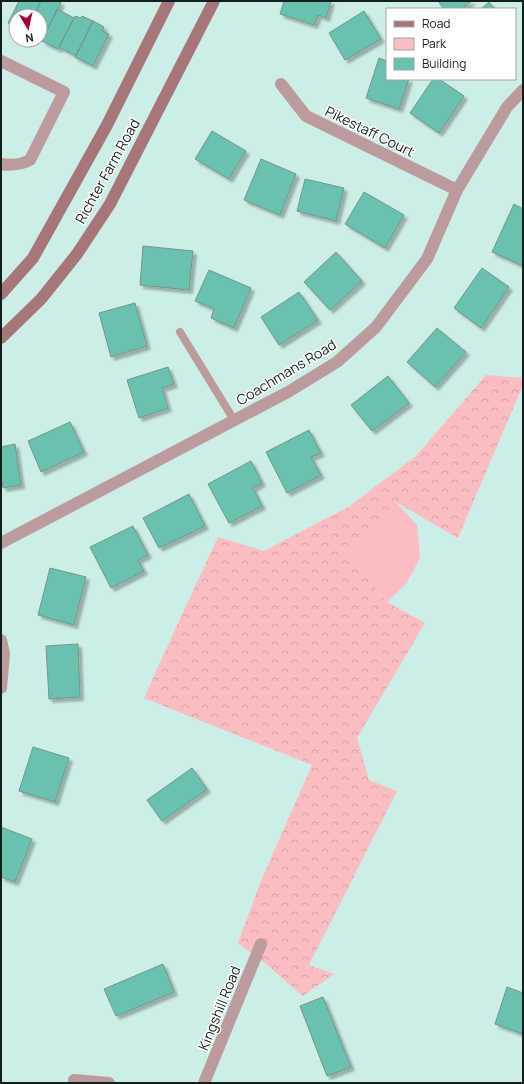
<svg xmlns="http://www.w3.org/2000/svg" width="524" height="1084" font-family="Manrope,sans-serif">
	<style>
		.green { fill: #fabdc1 }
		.forest { fill: url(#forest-crowns) }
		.building { fill: #69c1af; stroke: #76948d; filter: url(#shadow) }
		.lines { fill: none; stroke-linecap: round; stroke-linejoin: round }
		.service { stroke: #bc9b9c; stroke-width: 8 }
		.minor { stroke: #bc9b9c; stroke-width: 12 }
		.secondary { stroke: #a67679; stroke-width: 12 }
		.labels { text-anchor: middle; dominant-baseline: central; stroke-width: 3; stroke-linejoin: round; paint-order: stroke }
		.street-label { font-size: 14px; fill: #131f1c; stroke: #fff }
	</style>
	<defs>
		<pattern id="forest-crowns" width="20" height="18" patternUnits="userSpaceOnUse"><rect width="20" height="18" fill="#fabdc1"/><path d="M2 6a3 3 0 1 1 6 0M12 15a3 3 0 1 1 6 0" fill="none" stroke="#d5a2a5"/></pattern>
		<filter id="shadow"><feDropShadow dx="3.5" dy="3.5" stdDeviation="1" flood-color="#0004"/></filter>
	</defs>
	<rect width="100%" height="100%" fill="#cdeee6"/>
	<path class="green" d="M396,502l21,23 3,33 -14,26 -19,18 -40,-48z"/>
	<path class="forest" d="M486,375l37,3v7l-65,153 -62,-36 -49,52 40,48 38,21 -68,115 12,42 28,11 -88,174 25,9 -31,22 -37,-32 -28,-21 22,-60 52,-118 -168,-67 34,-75 40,-86 46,14 84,-44 68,-51z"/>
	<path class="building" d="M19,1h22l-7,15h-18v11l-8,-4z
		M41,1h17l3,2 -18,35 -3,-1v-21h-6z
		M284,1h47l-5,17 -8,-3 -4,10 -34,-11z
		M438,1h34l-11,8h-17z
		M489,2l6,7h-14z
		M57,9l17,9 -16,31 -16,-8z
		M364,11l17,28 -36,21 -16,-27z
		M75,16l6,2 1,-2 11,5 -17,35 -17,-9z
		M93,21l11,6 -2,4 7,3 -16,32 -18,-9z
		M379,58l8,3v18h22l-10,30 -33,-11z
		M433,79h6l25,17 -25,37 -29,-20z
		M212,131l34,20 -17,28 -34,-20z
		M261,159l35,15 -16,41 -36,-15z
		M305,179l39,9 -8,33 -39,-10z
		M364,192l40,23 -19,33 -40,-24z
		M514,204l9,5v52l-2,4 -29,-13z
		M143,246l50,5 -4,39 -49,-5z
		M336,252l26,29 -32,29 -26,-28z
		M482,268l27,19 -28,41 -27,-20z
		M209,270l42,18 -17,40 -23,-10 3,-9 -19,-8z
		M299,292l19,28 -39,25 -18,-28z
		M135,303l12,43 -36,11 -12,-44z
		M437,328l29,24 -31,35 -28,-25z
		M168,367l6,17 -12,4 6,20 -29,10 -12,-38z
		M388,376l21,27 -37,28 -21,-26z
		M70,422l14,30 -43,20 -13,-31z
		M309,430l12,23 -10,4 10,18 -34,18 -21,-41z
		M15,444l6,41 -18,3 -1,-7h-1v-34z
		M251,461l11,22 -9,5 9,18 -33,17 -21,-39z
		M189,494l16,32 -46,22 -16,-30z
		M133,526l15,29 -10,5 6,11 -33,17 -21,-41z
		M50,568l36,9 -12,48 -36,-10z
		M78,644l2,53 -31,2 -3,-53z
		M33,747l36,11 -14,44 -36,-11z
		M192,768l15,21 -45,32 -15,-21z
		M1,827l31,12 -17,43 -14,-5z
		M163,964l11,28 -58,24 -12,-27z
		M507,987l16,6v41l-28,-10z
		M323,997l28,70 -24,9 -27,-70z"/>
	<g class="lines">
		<path class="service" d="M180,332l54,88"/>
		<path class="minor" d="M1,61l63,31 -34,68c-10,5 -18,6 -29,4
			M281,84l25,32 151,74
			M1,543l287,-151 49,-30 39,-35 51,-68 30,-69 50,-83 16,-17
			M1,640l3,14 -3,34
			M74,1080l35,3
			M204,1083l57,-139"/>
		<path class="secondary" d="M1,294l32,-36 74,-133 62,-124
			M1,338l40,-39 36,-45 33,-50 104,-203"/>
	</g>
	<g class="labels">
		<g class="street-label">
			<text transform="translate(370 131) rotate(26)">Pikestaff Court</text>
			<text transform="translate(107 171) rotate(-61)">Richter Farm Road</text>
			<text transform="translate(286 372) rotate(-31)">Coachmans Road</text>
			<text transform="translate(219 1008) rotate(-68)">Kingshill Road</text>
		</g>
	</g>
	<rect width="524" height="1084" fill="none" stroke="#131f1c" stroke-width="4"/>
	<rect x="386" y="8" width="130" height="72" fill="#ffffff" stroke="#a1a5a4"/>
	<rect x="394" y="21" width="20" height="6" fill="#a67679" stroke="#a1a5a4"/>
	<text x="422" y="28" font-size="12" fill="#131f1c">Road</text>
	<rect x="394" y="38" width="20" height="12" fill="#fabdc1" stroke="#a1a5a4"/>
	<text x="422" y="48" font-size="12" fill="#131f1c">Park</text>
	<rect x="394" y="58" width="20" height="12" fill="#69c1af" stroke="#a1a5a4"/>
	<text x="422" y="68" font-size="12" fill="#131f1c">Building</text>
	<g transform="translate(28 28) rotate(171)"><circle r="19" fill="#ffffff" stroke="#a1a5a4"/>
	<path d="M0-3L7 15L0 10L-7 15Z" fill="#a10134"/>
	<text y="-6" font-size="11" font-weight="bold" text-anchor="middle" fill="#131f1c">N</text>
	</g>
</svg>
